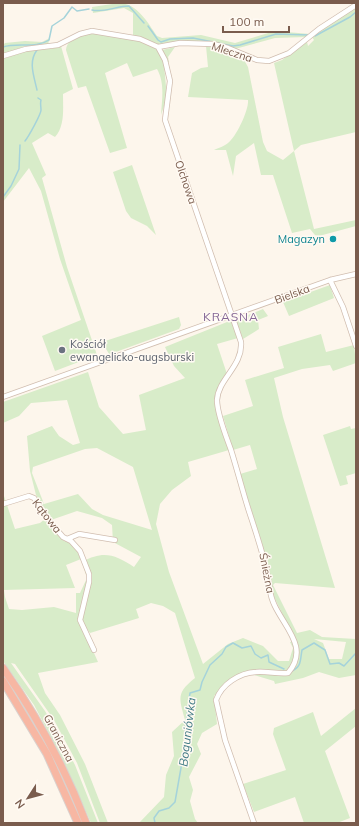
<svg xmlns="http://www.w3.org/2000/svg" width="359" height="826" font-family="Mulish,sans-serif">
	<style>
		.green { fill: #d8ecc9; fill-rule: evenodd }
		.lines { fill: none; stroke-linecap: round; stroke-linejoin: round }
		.stream { stroke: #a5d3da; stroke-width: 1.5 }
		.minor-casing { stroke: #d1beb0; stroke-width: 6 }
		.highway-casing { stroke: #dad1cd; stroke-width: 9 }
		.minor { stroke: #fff; stroke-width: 4.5 }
		.highway { stroke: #f7b7a3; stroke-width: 7 }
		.culture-dot { fill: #0f9aa8; stroke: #fffaf3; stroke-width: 1.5 }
		.worship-dot { fill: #6b7280; stroke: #fffaf3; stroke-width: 1.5 }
		.labels { text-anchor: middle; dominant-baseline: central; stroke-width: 3; stroke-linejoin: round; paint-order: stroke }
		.street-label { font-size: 11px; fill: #7a5c4d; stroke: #fffaf3 }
		.culture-label { font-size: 11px; fill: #0d838f; stroke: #fffaf3; text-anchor: end }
		.worship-label { font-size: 11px; fill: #5b616d; stroke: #fffaf3; text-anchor: start }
		.neighbourhood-label { font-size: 12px; letter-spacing: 1px; fill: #846695; stroke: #fffaf3 }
		.water-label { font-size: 12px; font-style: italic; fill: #437c86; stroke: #fffaf3 }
	</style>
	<rect width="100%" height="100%" fill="#fdf6ec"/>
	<path class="green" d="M119,3c18,0 29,20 38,33l5,2 39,-3 34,8 40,-12 35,3 -4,3 -31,1 -40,11 -34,-8 -42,4 3,5 13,-3 -7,10 1,5 -5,3 3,32 -6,18c1,-16 4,-32 -4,-46l-24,8 -6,-14 -22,10 22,75 -17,5 -24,-67 -8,2 -12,-38c3,-24 51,-15 67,-14v-23l-9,-5 -31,5 -1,-6z
		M356,6v126l-55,13 -7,6 20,78 42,-9v6l-37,10 -4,-1 -5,-6 -18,4 -19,-58h-12l-7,-32 -18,13 -3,20 -7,-26h-12c4,-2 11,-4 14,-7 8,-6 21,-33 20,-43l-60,-3 4,-24 9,-5 7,-1 -2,-21 21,5 16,7 5,9 15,75 4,9 16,9 11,-9 -20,-88 8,-3 25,-18 1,4 6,-6 -2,-3z
		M50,38l-2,6 -3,2h-19l-23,8v-9l2,-2 20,-2 17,1z
		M61,46l12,43 -10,5c0,15 2,32 -8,43l-7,-4 -16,10 14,32 -4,3 25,89 30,88 -42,16 -13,-35 39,-16 -21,-61 -19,-68 -12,-23 -26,34v-143l24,-9 23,-1z
		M132,165l24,70 -9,-9 -16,-8 -5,-7 -13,-39z
		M330,285l4,13 -45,18 -6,-14z
		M263,309l5,7 -10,4 1,9 -16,10 -7,-19z
		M179,317l2,8 -2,4 -66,24 -4,1 -7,-12z
		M232,320l6,18 -21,6 10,30 -7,12 -5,15 14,49 -41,12 3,14 -19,14 -12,14 -4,20 13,48 34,92 25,-20 15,-6 20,8 15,15h11l4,-13 -3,-6 6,-1 -24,-48 -4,-30 -28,-89 17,-5 -7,-24 -17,5 -10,-34 30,-10 -8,-26 39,-12 -6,-21 43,-13 5,18 28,-7 2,18 -23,8 -3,-6 -28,4 -28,9 9,39 52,171 -60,-5 -2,2 24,48 13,-3 12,7 34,2v36l-17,3 -20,-6 -16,6 -28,6 -1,-3 -30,-9 -12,6 -18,18 3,28 -15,9 -5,11 4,10 -12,23 4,13 -3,11 5,18 3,4h-59l25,-26 2,-22 8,-19 -2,-24 13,-12c-6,-22 -9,-27 10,-42l-20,-65 -12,-7 -12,-3 -15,6 3,9 -49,15 -12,-16 20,45 -60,11 7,20 15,22 25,49 23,59h-8l-23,-60 -23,-43 -39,-56 -4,-1 34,48 13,22 17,32 23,58h-7l-29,-65 -28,-53 -31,-44v-168l12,36 25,-6 5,-4 19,22 8,2 3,4 6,12 -15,6 9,23 -71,2 1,7 4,12 13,1 32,-3 22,6v-20h4l7,-15 -5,-16c22,-12 33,-7 52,5l7,-10 -28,-15 -1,-17 -10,-7 -25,-7 -26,9 -15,-25 -6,-24 -3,-35 25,-10 7,10 14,9 7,-2 -13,-43 -36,3 -12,13 -16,7v-21l85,-30 11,35 24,27 23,-4 -7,-35 46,-17 -11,-12 -9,-19zM97,448l36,19 19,63 -49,-15 -11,-6 -14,-15 -34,10 -12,-31 1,-6 52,-18zM314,639l32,3 -4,17h-13l-6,-16z
		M350,426l1,3 5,-1v45l-10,3 2,8 -8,2 -17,-51z
		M3,673l32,49 29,56 19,45h-2l-35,-76 -43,-71z
		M356,708v18l-31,25 25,67 -13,5h-33l-9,-26 -41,15 -11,-28 43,-14 -13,-36 1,-6 39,-16 8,24z"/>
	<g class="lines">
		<path class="stream" d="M92,10c11,3 25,-4 37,-4l15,17
			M148,26l10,14 3,2 9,-3 23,-1 40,8 7,-1 36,-11 33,1
			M315,36l35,-19 6,-5
			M3,47c14,-5 33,2 46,-7l3,-14 12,-8 8,-11 5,4 12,-2
			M37,90c-3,-14 -9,-28 0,-40
			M25,141c4,-5 16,-27 16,-31 0,-4 -1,-6 0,-10l-3,-2
			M3,197l8,-11 8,-17 1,-24
			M292,671c10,-5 8,-11 10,-21l12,-7 11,7 5,14 9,-1 5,3 12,-13
			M155,823l-1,-5 5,-7 10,-3 6,-6 7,-40 5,-14 -2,-18 5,-37 10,-3 2,-8 8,-17 12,-11 4,-7 7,-4 9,5 9,-2 4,8 6,4 7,-3 1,7 15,7"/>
		<defs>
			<path id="minor" d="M158,47l7,13 5,21 -5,39 76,222c2,24 -23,37 -24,58 0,14 9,36 14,50 6,19 11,39 17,58 9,28 18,53 22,82 3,30 44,53 18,83 -11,1 -22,-2 -32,-1 -17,1 -34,12 -40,28l9,40 29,83
				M3,56l23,-7 32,-4 22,-11 12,-3 48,8 18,8 22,-4 33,1 15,4 29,12 12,1 20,-8 30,-24 37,-24
				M330,280l13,27 13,39
				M3,397l327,-117 26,-6
				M3,504l26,-8 5,2 17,25 12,14 8,4 9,10 9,23v8l-9,38 14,30
				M67,539l12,-5 36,6"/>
			<path id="highway" d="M3,668c34,48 62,100 83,155
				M3,681l44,73 31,69"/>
		</defs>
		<use href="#minor" class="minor-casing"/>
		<use href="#highway" class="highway-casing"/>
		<use href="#minor" class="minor"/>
		<use href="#highway" class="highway"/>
	</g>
	<circle class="culture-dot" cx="333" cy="239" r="4"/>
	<circle class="worship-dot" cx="62" cy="350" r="4"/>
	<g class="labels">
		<g class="street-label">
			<text transform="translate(232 52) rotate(18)">Mleczna</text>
			<text transform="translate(186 182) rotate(71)">Olchowa</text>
			<text transform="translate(292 294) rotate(-20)">Bielska</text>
			<text transform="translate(47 516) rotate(52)">Kątowa</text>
			<text transform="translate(267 573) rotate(79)">Śnieżna</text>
			<text transform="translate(59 738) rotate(62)">Graniczna</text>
		</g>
		<g class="culture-label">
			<text x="325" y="239">Magazyn</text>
		</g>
		<g class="worship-label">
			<text x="70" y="344">Kościół<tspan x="70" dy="13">ewangelicko-augsburski</tspan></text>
		</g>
		<g class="neighbourhood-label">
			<text x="231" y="316">KRASNA</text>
		</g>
		<g class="water-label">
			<text transform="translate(187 732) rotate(-83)">Boguniówka</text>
		</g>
	</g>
	<rect width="359" height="826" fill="none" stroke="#7a5c4d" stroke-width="8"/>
	<g transform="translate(28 798) rotate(234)" stroke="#fffaf3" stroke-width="3" paint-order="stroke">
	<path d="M0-3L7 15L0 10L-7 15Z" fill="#7a5c4d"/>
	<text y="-6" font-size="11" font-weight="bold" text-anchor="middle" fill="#7a5c4d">N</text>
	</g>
	<path d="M223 26v6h66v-6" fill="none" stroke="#7a5c4d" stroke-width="2"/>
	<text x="229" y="26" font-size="12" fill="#7a5c4d" stroke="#fffaf3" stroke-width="3" paint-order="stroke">100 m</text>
</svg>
